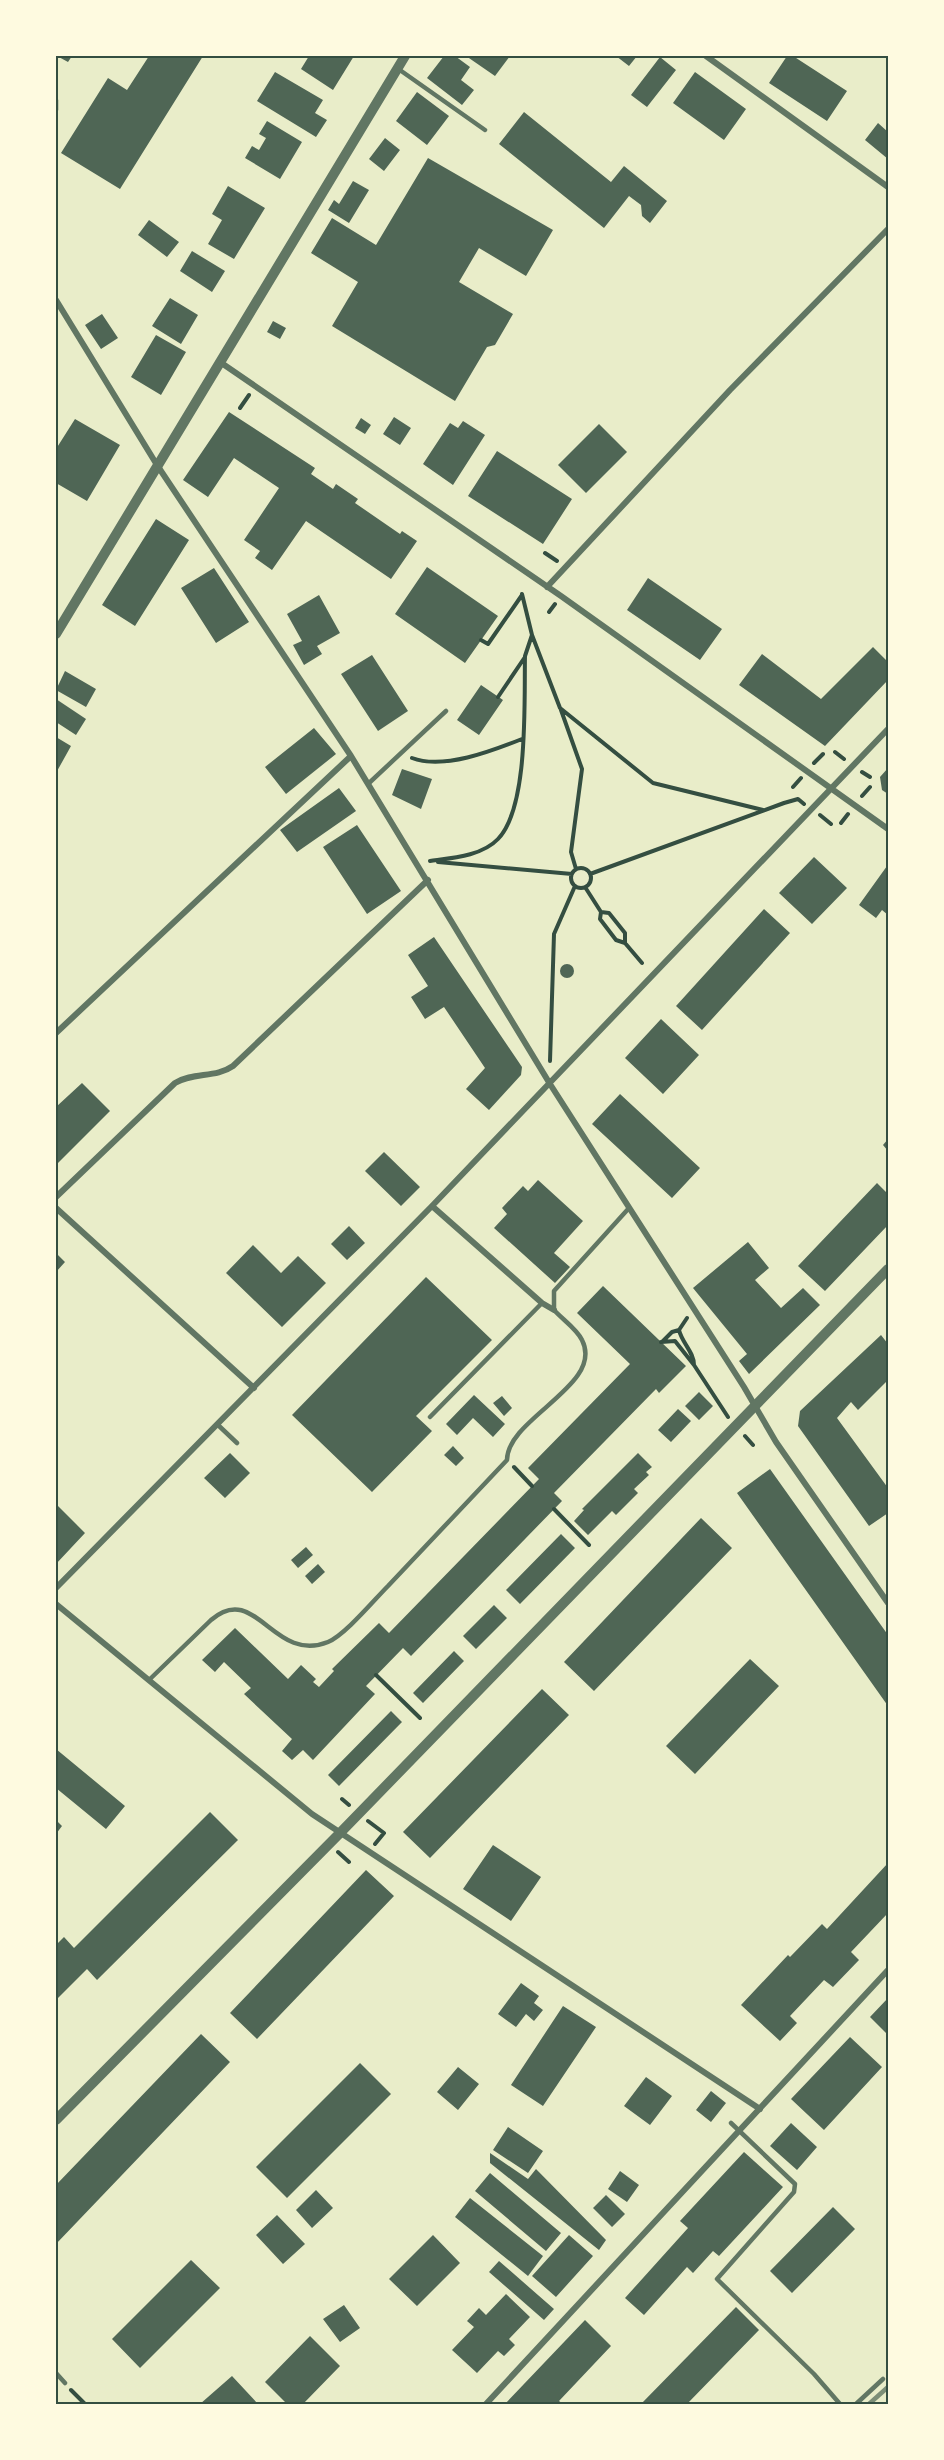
<svg xmlns="http://www.w3.org/2000/svg" width="944" height="2460" font-family="'Noto Serif',serif">
	<style>
		.building { fill: #4f6655 }
		.lines { fill: none; stroke-linecap: round; stroke-linejoin: round }
		.path { stroke: #344e41; stroke-width: 4 }
		.service { stroke: #617663; stroke-width: 4.5 }
		.minor { stroke: #617663; stroke-width: 6 }
		.tertiary { stroke: #617663; stroke-width: 10 }
		.rail { stroke: #7c8e77; stroke-width: 4.5 }
		.neatline { fill: none; stroke: #344e41; stroke-width: 2 }
	</style>
	<rect width="100%" height="100%" fill="#e9edc9"/>
	<path class="building" d="M57,56h15l-4,6z
		M149,56h54l-83,133 -59,-36 47,-75 19,12z
		M309,56h45l-21,34 -32,-21z
		M444,56h11l15,11 -9,13 13,10 -12,15 -35,-27z
		M466,56h44l-15,20z
		M616,56h21l-8,10z
		M787,56h6l54,35 -20,30 -58,-38z
		M660,57l16,13 -29,37 -16,-12z
		M275,72l48,28 -8,13 12,7 -11,17 -59,-36z
		M695,72l51,37 -22,31 -51,-37z
		M417,92l32,24 -22,29 -31,-24z
		M524,112l87,70 13,-16 43,35 -17,22 -8,-7 -1,-11 -12,-9 -25,32 -105,-84z
		M267,121l35,21 -22,37 -35,-21 7,-12 7,4 7,-12 -7,-4z
		M878,123l10,9v27l-23,-19z
		M385,138l15,12 -16,21 -15,-12z
		M428,158l125,72 -27,46 -47,-28 -20,34 54,32 -18,31 -8,2 -32,54 -123,-75 26,-44 -47,-29 21,-35 44,27z
		M353,181l16,9 -20,33 -21,-13 6,-10 5,4z
		M228,186l37,22 -31,51 -26,-15 14,-24 -10,-6z
		M149,220l30,22 -12,15 -29,-22z
		M192,251l33,20 -13,21 -32,-21z
		M170,298l28,17 -17,29 -29,-18z
		M102,314l16,24 -17,11 -16,-24z
		M273,321l13,7 -6,11 -13,-7z
		M156,335l30,17 -25,43 -30,-18z
		M229,412l86,56 -4,6 22,15 3,-5 22,15 -3,4 45,31 2,-3 15,10 -26,38 -85,-58 -34,49 -17,-12 5,-7 -16,-11 35,-52 -45,-30 -26,39 -25,-17z
		M394,417l17,11 -11,17 -17,-11z
		M361,418l10,7 -6,9 -10,-6z
		M75,419l45,26 -33,56 -31,-18v-34z
		M463,421l22,14 -32,50 -30,-21 27,-41 8,5z
		M599,424l28,28 -41,41 -28,-28z
		M497,451l75,48 -29,45 -75,-48z
		M156,519l33,21 -54,86 -33,-21z
		M427,567l71,49 -33,47 -70,-49z
		M214,568l35,54 -33,21 -35,-55z
		M648,578l74,51 -22,31 -73,-50z
		M319,595l21,38 -23,13 5,8 -18,11 -11,-20 9,-4 -15,-27z
		M873,647l15,15v18l-63,66 -86,-61 23,-31 59,45z
		M372,655l36,56 -30,20 -37,-57z
		M65,671l31,18 -10,18 -30,-17z
		M481,685l22,15 -24,35 -22,-15z
		M56,699l30,20 -10,16 -20,-13z
		M314,728l22,26 -50,40 -21,-27z
		M56,737l15,9 -15,27z
		M888,768v26l-6,-4 -2,-13z
		M402,769l30,10 -11,30 -29,-14z
		M339,788l17,23 -59,41 -17,-22z
		M357,825l44,66 -34,23 -44,-67z
		M814,857l33,31 -35,36 -33,-31z
		M887,866l1,49 -6,-5 -6,8 -17,-13z
		M764,909l26,24 -88,97 -26,-24z
		M434,937l88,130 -1,8 -32,35 -23,-21 19,-21 -41,-61 -19,12 -14,-22 17,-11 -20,-31z
		M560 971a7 7 0 1 1 14 0a7 7 0 1 1-14 0Z
		M661,1019l38,36 -36,39 -38,-36z
		M82,1083l28,28 -54,54v-58z
		M620,1094l80,74 -28,30 -80,-74z
		M888,1139v12l-5,-6z
		M384,1152l36,35 -19,19 -36,-35z
		M538,1180l45,41 -29,32 16,14 -15,16 -61,-55 13,-14 -5,-6 21,-22 5,5z
		M877,1183l11,11v31l-63,66 -27,-25z
		M349,1226l16,17 -18,17 -16,-16z
		M748,1242l21,26 -14,12 26,28 22,-20 17,17 -71,69 -10,-13 8,-7 -54,-66z
		M253,1245l28,28 17,-17 28,27 -44,44 -56,-54z
		M56,1253l9,9 -9,10z
		M426,1277l66,63 -76,76 16,15 -60,61 -80,-77z
		M603,1286l83,80 -27,27 -3,-4 -102,104 8,8 -151,155 -8,-8 -37,38 9,8 -62,66 -10,-10 -11,10 -10,-9 10,-12 -48,-45 7,-6 -27,-26 -9,10 -13,-12 33,-32 53,51 13,-14 15,14 -3,3 6,5 15,-16 -2,-2 47,-46 10,10 150,-154 -11,-11 102,-104 -53,-51z
		M881,1335l7,9v36l-30,30 -7,-8 -14,16 51,70v25l-19,13 -71,-100 2,-15z
		M699,1392l14,14 -14,14 -14,-14z
		M474,1395l31,29 -12,13 -20,-19 -16,17 -11,-11z
		M502,1396l10,12 -8,8 -11,-13z
		M678,1409l13,12 -20,21 -13,-12z
		M453,1446l11,12 -8,8 -12,-11z
		M230,1453l20,20 -25,25 -21,-20z
		M638,1453l14,14 -6,5 3,3 -15,14 4,4 -22,22 -4,-4 -24,24 -14,-14 10,-11 -2,-1z
		M770,1469l118,166v71l-151,-213z
		M56,1504l29,29 -29,31z
		M701,1518l31,30 -138,143 -30,-29z
		M561,1534l14,14 -55,56 -14,-14z
		M306,1547l7,8 -15,13 -7,-8z
		M318,1564l7,8 -13,12 -7,-8z
		M494,1605l13,13 -31,31 -13,-13z
		M454,1651l10,10 -41,42 -10,-10z
		M750,1659l29,27 -84,88 -29,-28z
		M542,1689l27,26 -139,143 -27,-26z
		M391,1711l11,11 -63,64 -11,-11z
		M56,1749l69,57 -19,23 -50,-41z
		M210,1812l28,28 -141,140 -10,-11 -31,31v-55l8,-8 10,11z
		M56,1820l6,6 -6,8z
		M493,1845l48,32 -30,44 -48,-32z
		M888,1863v50l-37,39 8,8 -26,27 -9,-7 -34,36 7,7 -17,18 -39,-36 47,-50 2,2 32,-33 5,5z
		M366,1870l28,26 -137,143 -27,-26z
		M521,1983l18,13 -5,7 9,7 -9,11 -8,-7 -10,13 -18,-13z
		M888,1998v37l-18,-18z
		M563,2006l33,21 -53,79 -32,-21z
		M201,2034l29,28 -174,182v-59z
		M850,2037l32,30 -58,63 -33,-31z
		M360,2063l31,31 -104,104 -31,-31z
		M458,2067l21,17 -21,26 -21,-18z
		M646,2077l26,19 -22,29 -26,-19z
		M711,2091l15,12 -15,19 -15,-12z
		M791,2123l26,24 -20,23 -27,-24z
		M508,2127l35,24 -15,22 -35,-23z
		M744,2152l39,35 -64,69 -6,-5 -20,22 -6,-6 -43,48 -19,-17 63,-70 -8,-7z
		M490,2153l38,26 8,-10 70,71 -7,10 -109,-87z
		M620,2171l19,14 -12,17 -19,-13z
		M490,2173l71,60 -15,18 -71,-60z
		M316,2190l17,18 -21,20 -16,-18z
		M606,2195l19,19 -13,13 -19,-19z
		M470,2198l73,58 -15,20 -73,-59z
		M833,2207l22,22 -63,64 -22,-22z
		M277,2215l28,29 -22,20 -27,-29z
		M433,2235l27,28 -43,43 -28,-27z
		M569,2235l24,21 -37,41 -24,-21z
		M191,2260l29,28 -80,80 -28,-29z
		M499,2261l55,48 -10,11 -55,-48z
		M506,2294l24,23 -21,22 6,6 -11,11 -6,-5 -21,22 -25,-23 22,-23 -7,-6 12,-13 7,7z
		M344,2305l16,23 -20,14 -17,-23z
		M736,2307l23,23 -72,74h-46z
		M585,2320l26,26 -52,55 4,3h-58z
		M310,2336l30,30 -37,38h-16l-22,-22z
		M232,2376l26,28h-58z"/>
	<g class="lines">
		<path class="path" d="M240,408l9,-13
			M545,553l12,8
			M522,594l10,41 28,73 93,75 110,27
			M549,612l6,-8
			M481,640l7,4 34,-49
			M498,697l27,-40
			M561,710l21,59 -11,83 5,17
			M835,752l9,7
			M412,758c31,12 80,-7 110,-19
			M814,763l9,-9
			M862,772l8,5
			M793,787l8,-9
			M862,796l8,-9
			M820,815l11,9
			M841,823l7,-9
			M430,861c22,-3 52,-5 68,-22 31,-32 26,-138 27,-183l7,-21
			M438,862l134,12
			M571 878a10 10 0 1 1 20 0a10 10 0 1 1-20 0Z
			M590,874l194,-71 14,-4 6,5
			M585,887l16,25 8,1 16,20v10l17,20
			M601,912l-1,7 16,21 9,3
			M550,1061l4,-127 21,-48
			M687,1318l-8,12c3,13 15,22 15,35l34,52
			M661,1342l14,-1 19,24
			M662,1342l10,-10 7,-2
			M745,1436l8,9
			M514,1467l18,19
			M554,1509l35,36
			M376,1675l44,43
			M342,1799l7,6
			M368,1821l16,12 -9,11
			M338,1852l11,10
			M71,2390l14,14"/>
		<path class="service" d="M397,68l88,62
			M56,100v10
			M368,784l78,-73
			M430,1417l112,-114
			M218,1425l19,18
			M149,1680l62,-60c45,-39 62,44 117,22 17,-7 46,-42 60,-56 40,-42 79,-84 119,-126 0,-42 98,-75 75,-120 -5,-11 -20,-21 -28,-30v-19l75,-83
			M731,2123l64,61 -1,8 -77,87 97,95 26,30
			M56,2373l9,10
			M856,2404l27,-25"/>
		<path class="minor" d="M706,56l182,131
			M56,300l101,165 194,291 199,328 194,303 32,55 112,161
			M220,362l341,234 327,233
			M547,587l183,-197 158,-161
			M56,1033l295,-277
			M56,1197l119,-114c18,-11 41,-5 58,-17l195,-186
			M432,1206l110,97 12,7
			M56,1208l198,180
			M56,1588l376,-382 456,-477
			M56,1604l256,210 448,295
			M486,2404l402,-434"/>
		<path class="tertiary" d="M56,634l349,-578
			M56,2120l284,-287 548,-564"/>
		<path class="rail" d="M869,2404l19,-17"/>
	</g>
	<rect width="944" height="2460" fill="none" stroke="#fefae0" stroke-width="114"/>
	<rect x="57" y="57" width="830" height="2346" class="neatline"/>
</svg>
